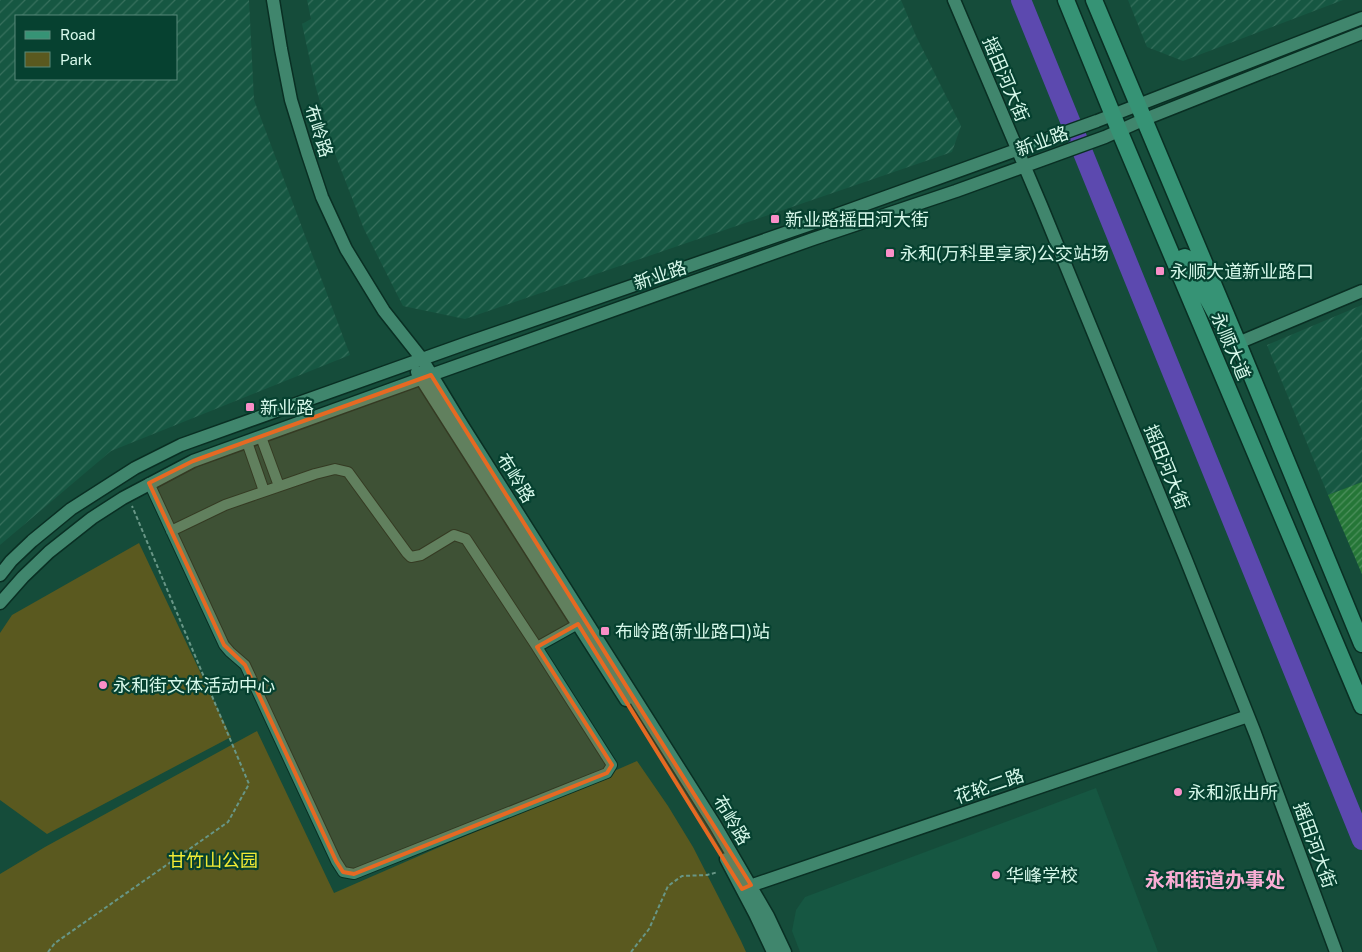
<svg xmlns="http://www.w3.org/2000/svg" width="1362" height="952" font-family="'Public Sans','Noto Sans SC',sans-serif">
	<style>
		.built { fill: #165742 }
		.industrial { fill: url(#industrial-furrows); fill-rule: evenodd }
		.park { fill: #5a591f }
		.lines { fill: none; stroke-linecap: round; stroke-linejoin: round }
		.river { stroke: #5c49af; stroke-width: 20 }
		.building { fill: url(#building-hatch) }
		.minor-casing { stroke: #092f23; stroke-width: 12 }
		.tertiary-casing { stroke: #092f23; stroke-width: 15 }
		.primary-casing { stroke: #092f23; stroke-width: 19 }
		.path { stroke: #689686; stroke-width: 2; stroke-dasharray: 4 2.5; stroke-linecap: butt }
		.minor { stroke: #40866d; stroke-width: 10 }
		.tertiary { stroke: #40866d; stroke-width: 12 }
		.primary { stroke: #369375; stroke-width: 16 }
		.marked { fill: #e66922; fill-opacity: 0.2; stroke: #e66922; stroke-width: 4; stroke-linejoin: round }
		.poi-dot { fill: #fa8fc8; stroke: #064130; stroke-width: 2 }
		.labels { text-anchor: middle; dominant-baseline: central; stroke-width: 4.5; stroke-linejoin: round; paint-order: stroke }
		.street-label { font-size: 18px; fill: #d6f8ea; stroke: #064130 }
		.poi-label { font-size: 18px; fill: #d6f8ea; stroke: #064130; text-anchor: start }
		.park-label { font-size: 18px; fill: #f1eb34; stroke: #064130 }
		.quarter-label { font-size: 20px; font-weight: bold; fill: #faaed5; stroke: #064130 }
	</style>
	<defs>
		<pattern id="industrial-furrows" width="10" height="10" patternUnits="userSpaceOnUse" patternTransform="scale(1.25)"><rect width="10" height="10" fill="#165742"/><path d="M-1 1l2-2M0 10L10 0M9 11l2-2" fill="none" stroke="#37705d"/></pattern>
		<pattern id="building-hatch" width="6" height="6" patternUnits="userSpaceOnUse" patternTransform="scale(1.25)"><rect width="6" height="6" fill="#257637"/><path d="M-1 1l2-2M0 6l6-6M5 7l2-2" fill="none" stroke="#4e915e"/></pattern>
	</defs>
	<rect width="100%" height="100%" fill="#154c3a"/>
	<path class="built" d="M1096,788l62,164h-358l-8,-21 4,-21 9,-13z"/>
	<path class="industrial" d="M0,0h249l5,100 96,255 -239,96 -111,94zM16,16h160v63h-160z
		M307,0h594l15,36 45,90 -9,26 -487,167 -62,-13 -39,-77 -29,-75 -19,-66 -14,-64 9,-5z
		M1128,0h215l-160,61 -36,-14z
		M1362,305v177l-34,13 -61,-150z"/>
	<path class="park" d="M139,543l92,194 -184,97 -47,-34v-167l12,-18z
		M257,731l77,162 303,-132 31,45 25,41 48,94 5,11h-746v-78l45,-27z"/>
	<g class="lines">
		<path class="river" d="M1021,0l341,840"/>
	</g>
	<path class="building" d="M1362,482v92l-34,-79z"/>
	<g class="lines">
		<defs>
			<path id="minor" d="M261,437l18,49
				M247,442l17,49
				M149,483l75,162 6,7 15,13 91,196 7,11 11,2 253,-101 5,-8 -75,-118 41,-23
				M171,531l54,-26 90,-31 20,-5 13,3 59,81 4,4 10,-2 33,-20 12,4 71,108"/>
			<path id="tertiary" d="M273,0l8,49 10,51 16,52 15,45 24,52 38,62 38,48 37,61 256,405 53,91 17,36
				M954,0l87,205 144,352 70,176 81,219
				M1238,343l124,-52
				M417,372l209,328
				M0,575l11,-14 21,-20 39,-32 64,-41 46,-23 286,-102 341,-118 289,-104 265,-103
				M0,603l23,-26 26,-25 43,-34 31,-20 70,-37 238,-86 382,-136 143,-48 149,-54 40,-18 217,-86
				M726,859l29,55 18,38
				M744,888l504,-172"/>
			<path id="primary" d="M1066,0l53,130 243,576
				M1094,0l144,343 124,301
				M1179,274c0,-7 -2,-15 6,-17l7,5 13,32 15,28"/>
		</defs>
		<use href="#minor" class="minor-casing"/>
		<use href="#tertiary" class="tertiary-casing"/>
		<use href="#primary" class="primary-casing"/>
		<path class="path" d="M48,952l7,-9 173,-121 21,-38 -117,-278
			M631,952l18,-23 19,-43 14,-10 25,-1 11,-3"/>
		<use href="#minor" class="minor"/>
		<use href="#tertiary" class="tertiary"/>
		<use href="#primary" class="primary"/>
	</g>
	<path class="marked" d="M431,375l320,510 -9,4 -164,-265 -41,23 75,118 -5,8 -253,101 -11,-2 -7,-11 -91,-196 -21,-20 -75,-162 44,-22z"/>
	<g class="poi-dot">
		<rect x="770" y="214" width="10" height="10" rx="2.5"/>
		<rect x="885" y="248" width="10" height="10" rx="2.5"/>
		<rect x="1155" y="266" width="10" height="10" rx="2.5"/>
		<rect x="245" y="402" width="10" height="10" rx="2.5"/>
		<rect x="600" y="626" width="10" height="10" rx="2.5"/>
		<circle cx="103" cy="685" r="5"/>
		<circle cx="1178" cy="792" r="5"/>
		<circle cx="996" cy="875" r="5"/>
	</g>
	<g class="labels">
		<g class="street-label">
			<text transform="translate(1006 79) rotate(67)">摇田河大街</text>
			<text transform="translate(319 131) rotate(72)">布岭路</text>
			<text transform="translate(1042 141) rotate(-20)">新业路</text>
			<text transform="translate(660 275) rotate(-19)">新业路</text>
			<text transform="translate(1231 346) rotate(67)">永顺大道</text>
			<text transform="translate(1167 467) rotate(68)">摇田河大街</text>
			<text transform="translate(516 478) rotate(58)">布岭路</text>
			<text transform="translate(989 786) rotate(-19)">花轮二路</text>
			<text transform="translate(732 820) rotate(59)">布岭路</text>
			<text transform="translate(1315 845) rotate(70)">摇田河大街</text>
		</g>
		<g class="poi-label">
			<text x="785" y="219">新业路摇田河大街</text>
			<text x="900" y="253">永和(万科里享家)公交站场</text>
			<text x="1170" y="271">永顺大道新业路口</text>
			<text x="260" y="407">新业路</text>
			<text x="615" y="631">布岭路(新业路口)站</text>
			<text x="113" y="685">永和街文体活动中心</text>
			<text x="1188" y="792">永和派出所</text>
			<text x="1006" y="875">华峰学校</text>
		</g>
		<g class="park-label">
			<text x="213" y="860">甘竹山公园</text>
		</g>
		<g class="quarter-label">
			<text x="1215" y="880">永和街道办事处</text>
		</g>
	</g>
	<rect x="15" y="15" width="162" height="65" fill="#064130" stroke="#598a7a"/>
	<rect x="25" y="31" width="25" height="8" fill="#369375" stroke="#598a7a"/>
	<text x="60" y="40" font-size="15" fill="#d6f8ea">Road</text>
	<rect x="25" y="52" width="25" height="15" fill="#5a591f" stroke="#598a7a"/>
	<text x="60" y="65" font-size="15" fill="#d6f8ea">Park</text>
</svg>
